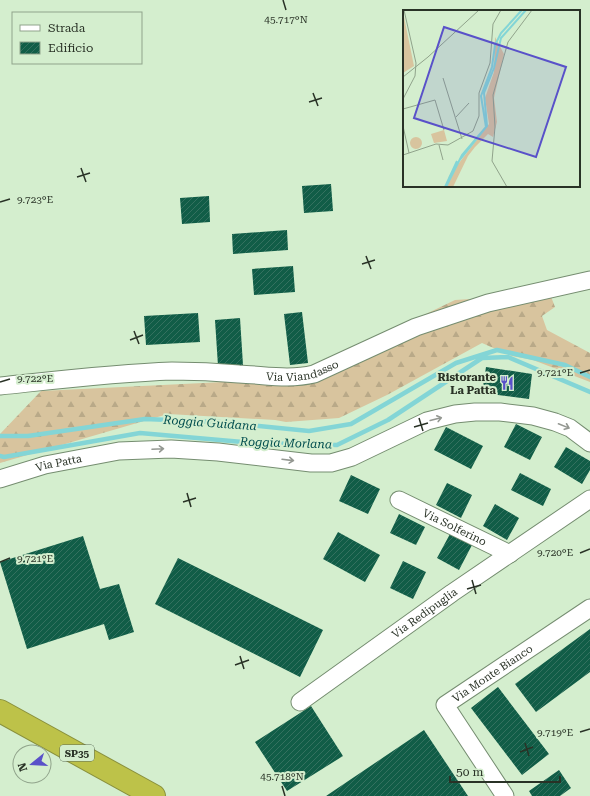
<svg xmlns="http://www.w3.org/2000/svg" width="590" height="796" font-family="'Roboto Serif',serif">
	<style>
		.forest { fill: url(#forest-firs) }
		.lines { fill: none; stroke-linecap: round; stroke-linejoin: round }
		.stream { stroke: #83d5d6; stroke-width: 4.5 }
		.building { fill: url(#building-hatch) }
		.minor-casing { stroke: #758d70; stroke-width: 19 }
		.highway-casing { stroke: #89903d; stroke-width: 24 }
		.minor { stroke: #fff; stroke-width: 17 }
		.highway { stroke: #bdc249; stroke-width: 22 }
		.oneway { stroke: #949892 }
		.ticks { fill: none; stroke: #293226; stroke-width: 1.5 }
		.labels { text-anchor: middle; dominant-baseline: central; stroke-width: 4; stroke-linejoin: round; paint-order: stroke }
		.shield { fill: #d4eece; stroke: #5c6a58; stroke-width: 1 }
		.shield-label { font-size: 10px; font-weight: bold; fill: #293226 }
		.street-label { font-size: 11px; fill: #293226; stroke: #d4eece }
		.poi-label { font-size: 11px; font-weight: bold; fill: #293226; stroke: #d4eece; text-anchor: end }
		.water-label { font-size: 12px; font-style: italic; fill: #004d4e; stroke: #d4eece }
		.inset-river { fill: none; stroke: #83d5d6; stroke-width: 2 }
		.inset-road { fill: none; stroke: #90a38b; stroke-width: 1 }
		.view { fill: #5951c9; fill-opacity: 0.15; stroke: #5951c9; stroke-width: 2 }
		.inset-edge { fill: none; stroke: #293226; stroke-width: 2 }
		.ticks-label { font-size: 10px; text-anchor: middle; fill: #293226; stroke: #d4eece; stroke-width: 4; stroke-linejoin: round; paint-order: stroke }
	</style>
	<defs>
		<pattern id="forest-firs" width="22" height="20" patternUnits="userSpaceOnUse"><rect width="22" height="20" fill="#d8c49e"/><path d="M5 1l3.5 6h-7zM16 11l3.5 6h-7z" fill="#b9a988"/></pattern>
		<pattern id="building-hatch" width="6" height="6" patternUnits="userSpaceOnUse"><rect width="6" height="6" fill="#115d47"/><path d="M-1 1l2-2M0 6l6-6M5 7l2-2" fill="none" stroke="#34715f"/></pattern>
	</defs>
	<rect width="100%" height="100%" fill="#d4eece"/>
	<path class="forest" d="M550,294l5,13 -13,9 5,14 43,23v29l-57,-22 -21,-4 -30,-13 -95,52 -48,23 -53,4 -11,-2 -107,-6 -168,49v-29l41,-43 182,-9 99,-18 133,-64z"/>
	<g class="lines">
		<path class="stream" d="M0,436h28l117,-17 74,3 90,9 42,-7 105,-61 41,-13 68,15 25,12
			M0,456l4,1 136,-24 114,10 83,2 51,-25 94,-62 26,-1 82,35"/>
	</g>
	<path class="building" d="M331,184l2,27 -29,2 -2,-27z
		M209,196l1,26 -28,2 -2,-26z
		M287,230l1,20 -55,4 -1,-20z
		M293,266l2,26 -41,3 -2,-26z
		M302,312l6,51 -18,2 -6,-51z
		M198,313l2,29 -54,3 -2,-29z
		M240,318l3,47 -25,1 -3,-46z
		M486,367l46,7 -3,25 -47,-6z
		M516,424l26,13 -12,23 -26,-13z
		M446,427l37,19 -12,23 -37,-19z
		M566,447l24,14v9l-8,14 -28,-17z
		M520,473l31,16 -8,17 -32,-16z
		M351,475l29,14 -12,25 -29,-13z
		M447,483l25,12 -11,23 -25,-13z
		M495,504l24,14 -12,22 -24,-14z
		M399,514l26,13 -9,18 -26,-12z
		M338,532l42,23 -15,27 -42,-23z
		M450,534l22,11 -13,25 -22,-12z
		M83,536l17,53 19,-5 15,48 -25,8 -5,-16 -77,25 -27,-87z
		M178,558l145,72 -23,47 -145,-73z
		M403,561l23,11 -13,27 -23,-11z
		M590,629v43l-54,40 -21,-28z
		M498,687l51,67 -27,21 -51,-67z
		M311,706l32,50 -56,35 -32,-49z
		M424,730l44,66h-142z
		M559,770l12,18 -11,8h-28l-3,-5z"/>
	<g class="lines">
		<defs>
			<g id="minor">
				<path id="s1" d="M0,386c57,-6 115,-13 172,-15 22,0 45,1 67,3 26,1 50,6 75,0l102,-47 72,-24 102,-23"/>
				<path id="s2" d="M0,479l45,-14 74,-14 52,-2 47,3 93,11h20l21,-6 75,-36 28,-7 20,-2h25l33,4 22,6 15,6 20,15"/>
				<path id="s3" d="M399,500l111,54"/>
				<path id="s4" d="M300,702l152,-109 138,-94"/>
				<path id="s5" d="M505,796l-60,-91 145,-97"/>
			</g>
			<path id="highway" d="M0,711l154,85"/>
		</defs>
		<use href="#minor" class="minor-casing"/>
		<use href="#highway" class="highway-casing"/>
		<use href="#minor" class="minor"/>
		<use href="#highway" class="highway"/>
	</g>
	<defs><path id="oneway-shaft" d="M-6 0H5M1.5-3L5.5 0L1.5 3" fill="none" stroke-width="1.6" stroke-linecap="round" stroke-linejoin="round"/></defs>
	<g class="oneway">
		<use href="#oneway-shaft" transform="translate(436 419) rotate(-14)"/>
		<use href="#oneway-shaft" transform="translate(564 426) rotate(22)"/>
		<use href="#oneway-shaft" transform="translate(158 449) rotate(-3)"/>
		<use href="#oneway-shaft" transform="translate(288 460) rotate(7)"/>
	</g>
	<path class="ticks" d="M283,0l3,10M313,93l5,13M309,102l13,-4M81,168l5,14M77,177l13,-4M0,202l10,-3M366,256l5,13M362,264l13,-4M134,331l5,13M130,340l13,-5M580,373l10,-3M0,382l10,-3M419,418l4,13M414,427l14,-4M187,493l4,14M183,502l13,-4M580,553l10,-4M0,562l10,-4M472,580l4,14M467,589l14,-4M240,656l4,13M235,665l14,-5M580,732l10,-3M525,743l4,13M520,752l13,-5M282,786l3,10"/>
	<defs>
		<symbol id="restaurant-bare" viewBox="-9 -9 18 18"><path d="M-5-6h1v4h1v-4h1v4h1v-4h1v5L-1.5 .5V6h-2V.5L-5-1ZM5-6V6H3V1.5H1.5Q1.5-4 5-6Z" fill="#5951c9" stroke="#d4eece" stroke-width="2.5" paint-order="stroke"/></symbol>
	</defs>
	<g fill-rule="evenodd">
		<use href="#restaurant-bare" x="497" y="373" width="20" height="20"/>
	</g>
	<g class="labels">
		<rect class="shield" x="60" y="745" width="34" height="16" rx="3"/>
		<g class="shield-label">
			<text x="77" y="753">SP35</text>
		</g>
		<g class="street-label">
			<text stroke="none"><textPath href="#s1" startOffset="304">Via Viandasso</textPath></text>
			<text stroke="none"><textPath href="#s2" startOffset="61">Via Patta</textPath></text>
			<text stroke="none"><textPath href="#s3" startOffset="62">Via Solferino</textPath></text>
			<text stroke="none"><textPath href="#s4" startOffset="153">Via Redipuglia</textPath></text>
			<text stroke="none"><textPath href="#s5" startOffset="166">Via Monte Bianco</textPath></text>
		</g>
		<g class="poi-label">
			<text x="496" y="377">Ristorante<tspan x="496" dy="13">La Patta</tspan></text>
		</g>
		<g class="water-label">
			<text transform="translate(210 423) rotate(4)">Roggia Guidana</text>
			<text transform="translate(286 443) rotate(2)">Roggia Morlana</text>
		</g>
	</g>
	<g transform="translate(403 10)">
		<rect width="177" height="177" fill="#d4eece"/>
		<path d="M0,2l11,54 -11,7z" fill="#d8c49e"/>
		<path d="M92,27l9,17 -10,44 3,24 -4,15 -5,-3 -13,13 -7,9 -15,31h-7l3,-11 40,-52 -4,-26 9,-26z" fill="#d8c49e"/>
		<path d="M41,120l3,11 -13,2 -3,-9zM7 133a6 6 0 1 1 12 0a6 6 0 1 1-12 0Z" fill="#d8c49e"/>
		<path class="inset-river" d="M56,151l28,-35 -3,-33 10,-25 7,-30 25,-28M42,177l12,-26M43,177l16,-32 24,-28 -5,-31 11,-29 3,-22 6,-12 21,-23"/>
		<path class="inset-road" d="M0,67l25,-20 51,-47M40,68l19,61M0,89l12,-23 1,-13 -12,-53M0,99l32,-9 9,30M53,107l13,-14M0,116l6,27M36,135l4,15M0,145l33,-11 12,1 25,-14 6,-15v-23l11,-30 3,-39 8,-14M104,177l-15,-26 3,-34 -2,-32 15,-53 24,-32"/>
		<path class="view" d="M41,17l122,40 -30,90 -122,-39z"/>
		<rect width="177" height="177" class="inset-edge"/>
	</g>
	<g class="ticks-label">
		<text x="286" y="23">45.717°N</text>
		<text x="35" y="203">9.723°E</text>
		<text x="555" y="376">9.721°E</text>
		<text x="35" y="382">9.722°E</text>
		<text x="555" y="556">9.720°E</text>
		<text x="35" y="562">9.721°E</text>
		<text x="555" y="736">9.719°E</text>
		<text x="282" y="780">45.718°N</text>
	</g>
	<rect x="12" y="12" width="130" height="52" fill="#d4eece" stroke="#90a38b"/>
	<rect x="20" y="25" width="20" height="6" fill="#ffffff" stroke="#90a38b"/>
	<text x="48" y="32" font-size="12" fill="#293226">Strada</text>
	<rect x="20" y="42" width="20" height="12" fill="url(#building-hatch)" stroke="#90a38b"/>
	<text x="48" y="52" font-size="12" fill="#293226">Edificio</text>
	<g transform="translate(32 764) rotate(252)"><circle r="19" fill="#d4eece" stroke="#90a38b"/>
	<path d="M0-3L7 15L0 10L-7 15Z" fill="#5951c9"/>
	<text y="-6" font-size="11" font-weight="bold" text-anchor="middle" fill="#293226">N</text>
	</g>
	<path d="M450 776v6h110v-6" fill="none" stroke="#293226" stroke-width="2"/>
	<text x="456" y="776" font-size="12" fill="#293226" stroke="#d4eece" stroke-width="3" paint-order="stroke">50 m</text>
</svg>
